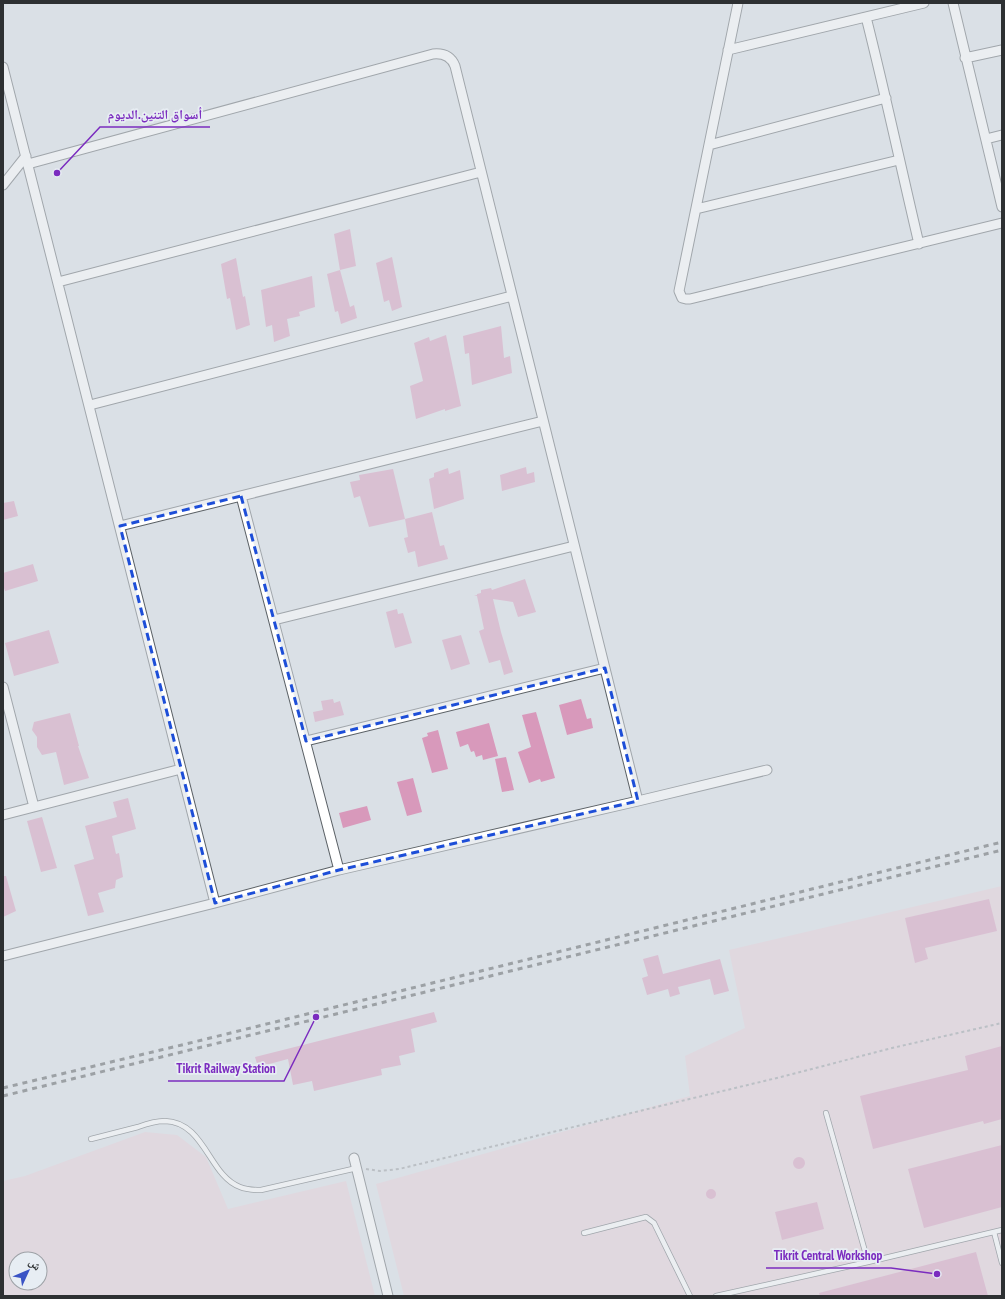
<svg xmlns="http://www.w3.org/2000/svg" width="1005" height="1299" font-family="'PT Sans Narrow','Noto Naskh Arabic',sans-serif">
	<style>
		.industrial { fill: #e6ced8; fill-rule: evenodd }
		.building { fill: #d899bb }
		.lines { fill: none; stroke-linecap: round; stroke-linejoin: round }
		.service-casing { stroke: #5b6166; stroke-width: 6 }
		.minor-casing { stroke: #5b6166; stroke-width: 11 }
		.path { stroke: #95999e; stroke-width: 2; stroke-dasharray: 3 3; stroke-linecap: butt }
		.service { stroke: #fff; stroke-width: 4.5 }
		.minor { stroke: #fff; stroke-width: 9 }
		.rail { stroke: #515457; stroke-width: 3; stroke-dasharray: 5 5; stroke-linecap: butt }
		.marked { fill: none; stroke: #1d4ed8; stroke-width: 3; stroke-dasharray: 8 5; stroke-linejoin: round }
		.leader { fill: none; stroke: #7b2cbf; stroke-width: 1.5 }
		.callout-dot { fill: #7b2cbf; stroke: #e7edf3; stroke-width: 1.5 }
		.callout-label { font-size: 13px; text-anchor: middle; font-weight: bold; fill: #7b2cbf; stroke: #e7edf3; stroke-width: 3.5; stroke-linejoin: round; paint-order: stroke }
	</style>
	<rect width="100%" height="100%" fill="#dae0e6"/>
	<path class="industrial" d="M1002,886v410h-598l-28,-112 314,-88 -5,-40 60,-28 -16,-78z
		M145,1132l32,3 29,22 22,52 118,-28 29,115h-372v-115l22,-5zM16,1259h24v24h-24z"/>
	<path class="building" d="M350,229l6,37 -16,4 -6,-36z
		M392,257l10,50 -10,4 -3,-11 -5,2 -8,-39z
		M236,258l7,39 2,-1 5,29 -14,5 -6,-32 -3,1 -6,-35z
		M340,270l10,37 4,-2 3,13 -16,6 -3,-13 -3,1 -8,-38z
		M312,276l3,31 -16,5 1,4 -13,3 3,17 -16,6 -2,-17 -6,2 -5,-37z
		M501,326l3,32 6,-2 2,17 -40,12 -3,-32 -4,1 -2,-18z
		M446,335l15,71 -16,5v-2l-29,10 -6,-33 13,-5 -9,-38 15,-6 1,4z
		M526,467l1,7 7,-2 1,10 -33,9 -2,-16z
		M448,468l1,6 11,-4 4,29 -30,10 -5,-30 5,-2v-4z
		M393,469l12,50 -36,8 -9,-31 -6,2 -4,-16 10,-2 -1,-5z
		M14,501l4,15 -15,4v-17z
		M432,512l8,34 4,-1 4,14 -30,8 -3,-16 -7,2 -4,-15 4,-1 -3,-18z
		M33,564l5,17 -33,10 -2,-6v-12z
		M525,579l11,33 -18,5 -5,-15 -20,-3 8,33 12,40 -9,3 -4,-15 -11,3 -10,-32 5,-2 -7,-33h-3l3,-1v-1l4,-1v-3l10,-2 1,2z
		M397,609l1,5 5,-1 9,30 -17,5 -9,-36z
		M49,630l10,33 -45,13 -9,-33z
		M461,635l9,29 -19,6 -9,-30z
		M333,699l1,4 6,-2 4,14 -29,7 -2,-10 10,-2 -2,-9z
		M581,699l6,20 4,-1 2,10 -26,7 -8,-30z
		M536,712l19,66 -14,4 -1,-3 -11,4 -11,-31 13,-5 -9,-32z
		M70,713l9,33h-1l11,32 -25,7 -8,-33 -14,3 -5,-8v-10l-5,-7 2,-8z
		M489,723l9,33 -15,4 -1,-5 -6,2 -2,-6 -3,1 -3,-8 -8,3 -4,-15z
		M438,730l10,39 -16,4 -10,-35 6,-2 -1,-3z
		M506,757l8,33 -12,2 -7,-33z
		M413,778l9,34 -15,4 -10,-34z
		M128,798l8,31 -24,7 4,18 3,-1 4,24 -7,3 -1,8 -17,5 6,19 -16,4 -14,-51 20,-6 -9,-33 32,-9 -4,-15z
		M367,806l4,14 -28,8 -4,-15z
		M42,817l15,51 -16,4 -14,-51z
		M3,876h3l10,35 -13,6z
		M989,899l8,32 -72,17 3,11 -13,4 -10,-45z
		M658,955l5,19 57,-15 9,32 -15,4 -4,-16 -32,8 2,7 -10,3 -2,-8 -21,6 -5,-17 6,-2 -5,-17z
		M434,1012l3,10 -26,7 4,23 -16,4 2,9 -20,4 1,6 -68,16 -2,-10 -19,4 -5,-26 -30,8 -3,-10z
		M1002,1046v73l-18,5 -1,-3 -110,28 -13,-53 108,-26 -3,-14z
		M1002,1145v62l-78,21 -16,-59z
		M793 1163a6 6 0 1 1 12 0a6 6 0 1 1-12 0Z
		M706 1194a5 5 0 1 1 10 0a5 5 0 1 1-10 0Z
		M817,1202l7,27 -42,11 -7,-28z
		M976,1252l12,44h-168l-1,-3z"/>
	<g class="lines">
		<defs>
			<path id="service" d="M826,1113l42,149
				M91,1139c16,-4 31,-8 47,-12 8,-3 19,-6 27,-6 40,1 44,55 75,66 7,3 14,3 21,3l96,-22
				M994,1232l8,31
				M584,1233l62,-16 8,6 36,73
				M716,1296l152,-34 134,-32"/>
			<path id="minor" d="M738,3l-59,288 3,7 4,1h4l312,-76
				M953,3l49,204
				M866,17c19,75 35,151 53,227
				M728,50l196,-47
				M965,58l37,-8
				M3,67l212,836
				M986,139l16,-4
				M709,145l177,-47
				M28,164l405,-110c10,-1 18,2 22,12l183,735
				M3,185l23,-29
				M696,209l203,-49
				M58,282l423,-110
				M90,405l422,-109
				M241,496l98,374
				M120,526l423,-105
				M274,620l300,-74
				M3,687l31,120
				M306,741l299,-73
				M3,815l178,-46
				M3,956l212,-53 124,-33 299,-69 129,-31
				M354,1158l34,138"/>
		</defs>
		<use href="#service" class="service-casing"/>
		<use href="#minor" class="minor-casing"/>
		<path class="path" d="M366,1169l14,2 19,-2 386,-93 107,-28 110,-25"/>
		<use href="#service" class="service"/>
		<use href="#minor" class="minor"/>
		<path class="rail" d="M3,1088l191,-46 808,-200
			M3,1096l999,-246"/>
	</g>
	<path d="M0 0H1005V1299H0ZM241,496l65,245 299,-73 33,133 -299,69 -124,33 -95,-377z" fill="#dae0e6" fill-opacity=".55" fill-rule="evenodd"/>
	<path class="marked" d="M241,496l65,245 299,-73 33,133 -299,69 -124,33 -95,-377z"/>
	<path class="leader" d="M57 173L100 127H210M316 1017L284 1081H168M937 1274L891 1268H766"/>
	<g class="callout-dot">
		<circle cx="57" cy="173" r="4"/>
		<circle cx="316" cy="1017" r="4"/>
		<circle cx="937" cy="1274" r="4"/>
	</g>
	<g class="callout-label">
		<text x="155" y="119">أسواق التنين.الديوم</text>
		<text x="226" y="1073">Tikrit Railway Station</text>
		<text x="828" y="1260">Tikrit Central Workshop</text>
	</g>
	<rect width="1005" height="1299" fill="none" stroke="#2d3032" stroke-width="8"/>
	<g transform="translate(28 1271) rotate(46)"><circle r="19" fill="#e7edf3" stroke="#9da1a6"/>
	<path d="M0-3L7 15L0 10L-7 15Z" fill="#3953c5"/>
	<text y="-6" font-size="11" font-weight="bold" text-anchor="middle" fill="#2d3032">ش</text>
	</g>
</svg>
